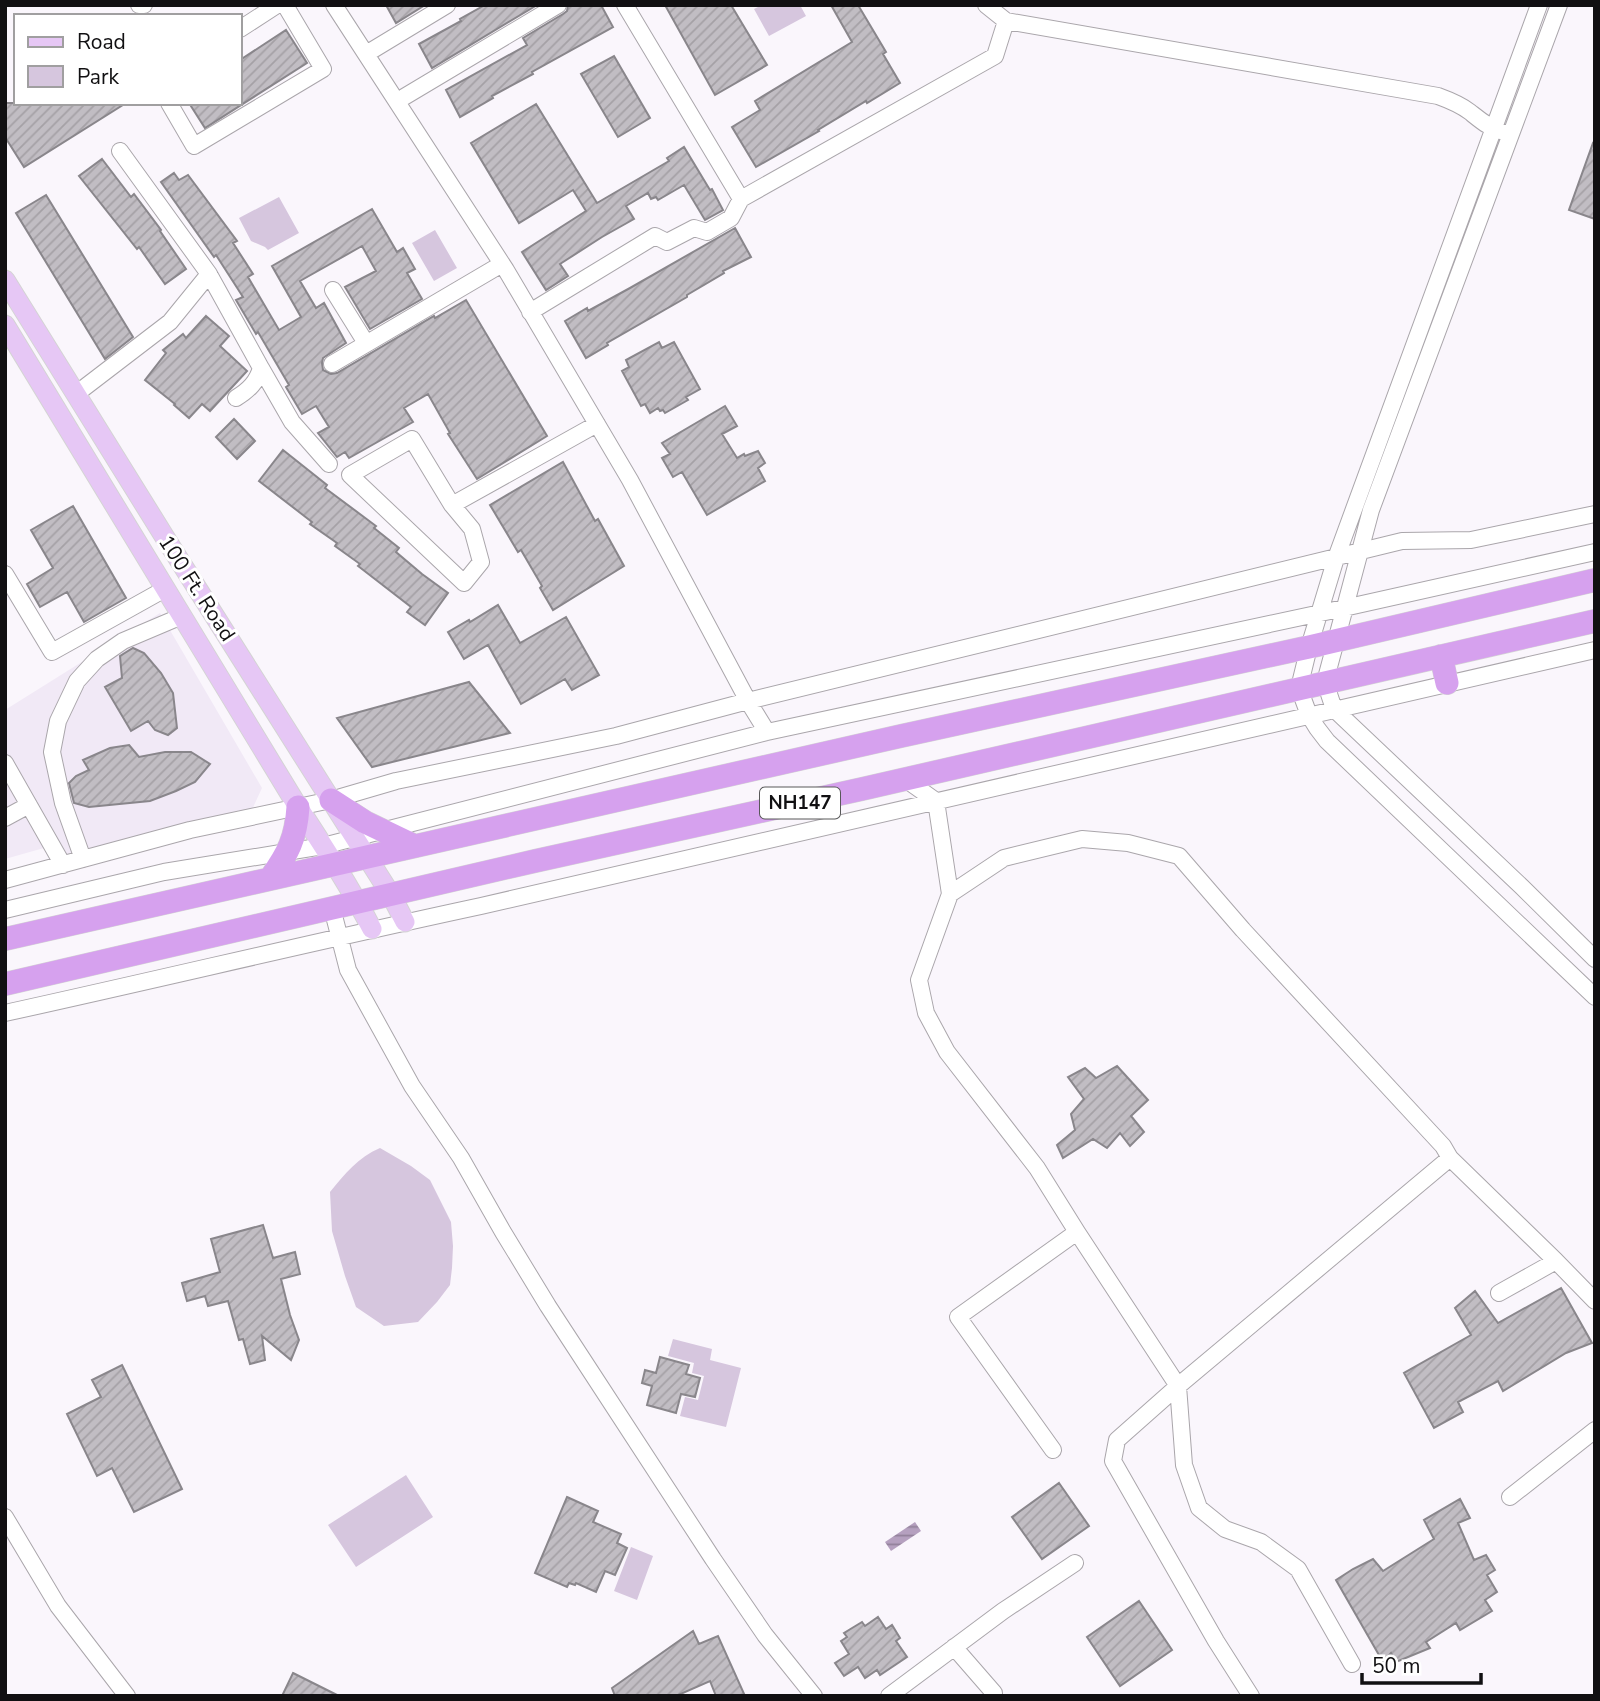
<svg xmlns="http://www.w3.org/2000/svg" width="1600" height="1701" font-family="'Nunito Sans',sans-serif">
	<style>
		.built { fill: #f1e9f6 }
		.green { fill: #d6c6de }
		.water { fill: url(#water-rules) }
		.building { fill: url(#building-hatch); stroke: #89868b; stroke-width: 2 }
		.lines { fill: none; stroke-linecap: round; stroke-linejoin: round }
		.minor-casing { stroke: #aaa6ab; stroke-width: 18 }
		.major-casing { stroke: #d4d4d4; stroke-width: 21 }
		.highway-casing { stroke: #d4d4d4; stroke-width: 24 }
		.minor { stroke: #fff; stroke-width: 16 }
		.major { stroke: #e6c7f5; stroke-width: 19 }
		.highway { stroke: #d6a1ee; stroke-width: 23 }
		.labels { text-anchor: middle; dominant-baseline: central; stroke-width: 6; stroke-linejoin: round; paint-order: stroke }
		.shield { fill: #fff; stroke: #585859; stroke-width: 2 }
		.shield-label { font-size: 19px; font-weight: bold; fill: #111012 }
		.street-label { font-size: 21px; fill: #111012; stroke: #fff }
	</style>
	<defs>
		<pattern id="water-rules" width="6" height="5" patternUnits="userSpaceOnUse" patternTransform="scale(1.75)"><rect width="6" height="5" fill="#b5a0bf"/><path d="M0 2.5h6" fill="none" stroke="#92819a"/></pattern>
		<pattern id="building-hatch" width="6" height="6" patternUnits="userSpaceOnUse" patternTransform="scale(1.75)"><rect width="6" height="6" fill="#c1bdc3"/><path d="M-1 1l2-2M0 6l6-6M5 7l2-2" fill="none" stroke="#a5a1a6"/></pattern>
	</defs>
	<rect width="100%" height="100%" fill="#faf6fc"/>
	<path class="built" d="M160,613l102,175 -12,26 -186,46 -59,-102v-48z
		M5,769l46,77 -46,13z"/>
	<path class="green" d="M762,5h38l6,11 -37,20 -15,-27z
		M279,197l20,36 -31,17 -3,-3 -14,-6 -12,-23z
		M435,230l22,38 -23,13 -22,-38z
		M380,1148l31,18 19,14 21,42 2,24 -1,22 -2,17 -13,17 -19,20 -34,4 -28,-19 -11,-31 -13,-45 -2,-39c15,-18 28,-35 50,-44z
		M673,1339l39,10 -2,11 31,8 -15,59 -46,-11 5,-19 13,3 6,-24 -12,-3 2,-10 -26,-7z
		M406,1475l27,42 -77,50 -28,-42z
		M631,1547l22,9 -16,44 -23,-9z"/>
	<path class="water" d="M915,1522l6,9 -30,20 -6,-9z"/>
	<path class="building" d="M386,5h39l-29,18z
		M485,5h52l-105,63 -13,-24 42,-23 -1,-2z
		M568,5h33l12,22 -81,45 1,2 -41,22 1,2 -33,19 -14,-27 81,-45 -4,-7 40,-24 4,-3z
		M665,5h66l36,60 -52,30z
		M831,5h27l28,47 -3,2 17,29 -33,20 -1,-2 -48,29 1,1 -63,36 -24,-40 28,-17 -5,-9 97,-59z
		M286,30l21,33 -102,65 -16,-25h51v-43z
		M614,56l36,62 -32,19 -37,-63z
		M5,103h121l-102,64 -19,-30z
		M536,104l61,99 72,-42 -2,-3 17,-11 26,43 2,-1 11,21 -18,10 -21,-35 -26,15 -2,-3 -5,2 -3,-6 -22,13 8,13 -32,18 -42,27 8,12 -22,14 -24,-38 64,-41 -13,-21 -54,33 -48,-80z
		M1593,143l2,1v75l-26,-9z
		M102,159l29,38 3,-3 27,36 -1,1 26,38 -21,15 -26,-37 -2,2 -58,-73z
		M174,173l5,7 9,-5 49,66 -4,2 20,31 -5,3 31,53 22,-13 -29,-51 100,-57 25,43 6,-4 12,21 -8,4 15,26 -52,30 -25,-42 31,-16 -14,-25 -62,35 16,27 8,-5 22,40 -23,15 -1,5 1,7 8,4 6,-1 97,-57 1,2 31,-18 81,136 -70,43 -29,-45 2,-1 -22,-39 -24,14 9,14 -64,36 -4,-6 -8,5 -19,-24 11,-6 -13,-21 -14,8 -16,-27 3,-2 -31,-53 -2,2 -20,-34 7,-3 -27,-42 -2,2 -53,-75z
		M46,195l87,142 -28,22 -89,-146z
		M735,228l16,29 -28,14 1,2 -37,22v2l-80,46 1,2 -22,13 -21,-37 22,-13 1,3 42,-23z
		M206,316l23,20 -9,10 27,25 -37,40 -8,-7 -13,14 -15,-13 1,-1 -30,-24 21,-27 -3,-3 20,-16 3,4z
		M659,342l3,6 12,-6 26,47 -14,8 2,3 -23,13 -2,-3 -3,1 -2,-3 -8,5 -5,-9 -4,2 -19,-35 7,-4 -3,-7z
		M725,406l12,20 -15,8 15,24 7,-4 1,2 13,-5 7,12 -7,5 7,13 -58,34 -25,-43 -9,5 -11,-19 8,-4 -8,-11z
		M234,419l21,22 -18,18 -21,-22z
		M283,450l44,35 -2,3 51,38 -2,2 25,20 -3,4 26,22 26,19 -23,32 -18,-13 4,-5 -53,-41 2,-2 -25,-18 2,-3 -27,-19 2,-2 -53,-41z
		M563,462l32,59 3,-2 26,47 -71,44 -13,-22 2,-2 -21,-36 -3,2 -28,-47z
		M73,506l53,92 -42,24 -17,-30 -27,15 -13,-23 26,-16 -22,-38z
		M498,605l22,38 46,-26 33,58 -27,15 -7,-11 -44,25 -33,-59 -24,14 -16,-27 21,-12 1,2z
		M133,648l11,5 17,20 12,20 4,35 -9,7 -13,-5 -7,-9 -17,10 -26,-44 17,-9 -2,-22z
		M469,682l41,51 -138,34 -35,-49z
		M129,745l10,12 26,-5h26l19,12 -15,18 -19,9 -26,10 -61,6 -15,-4 -5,-20 7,-7 13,-6 -6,-10 27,-12z
		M1117,1066l31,34 -17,16 13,16 -14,14 -10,-13 -13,15 -14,-9 -30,19 -6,-13 18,-15 -4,-16 13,-15 -16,-22 17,-9 11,10z
		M263,1225l10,33 22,-6 5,22 -19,5 9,36 9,25 -8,20 -29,-24 3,24 -15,4 -7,-25 -4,1 -11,-39 -20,5 -3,-10 -18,5 -5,-18 38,-11 -9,-33z
		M1561,1288l31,55 -26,10 -63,38 -5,-10 -40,21 5,10 -29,16 -30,-55 67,-38 -16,-27 20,-17 23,32z
		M660,1357l29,8 -3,9 14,4 -5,19 -14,-3 -5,19 -29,-8 5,-19 -10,-3 3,-13 11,3z
		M122,1365l60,124 -48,23 -22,-44 -15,8 -30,-62 34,-17 -9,-17z
		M1059,1483l30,43 -47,33 -30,-42z
		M567,1497l31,14 -5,11 28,12 -4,9 10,5 -12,27 -10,-4 -9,21 -20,-9 -1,2 -6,-2 -2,4 -32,-14z
		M1460,1499l10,19 -12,5 16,37 12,-5 9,15 -8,5 10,17 -12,8 7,11 -32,19 -4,-7 -30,19 4,6 -34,14 -5,-9 -8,9 -47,-82 17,-11 20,-10 10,12 51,-32 -10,-19z
		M1139,1601l33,49 -52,36 -33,-49z
		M878,1617l8,12 6,-4 8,13 -4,3 11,16 -27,18 -3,-5 -12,8 -7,-11 -14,9 -9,-13 14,-9 -8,-13 6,-4 -3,-4 18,-11 3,4z
		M693,1631l6,13 19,-8 27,60h-29l-6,-15 -34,15h-61l-3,-8z
		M293,1673l46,23h-57z"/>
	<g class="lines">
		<defs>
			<path id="minor" d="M139,5h5
				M334,5l172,265 124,210 118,221 19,31
				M625,5l116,194 254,-143 11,-35
				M986,5l20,16 432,75c11,4 23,9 32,16 10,8 18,15 30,19
				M1539,5l-203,553 -27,89 -10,41 10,27 8,13 10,13 268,256
				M1559,5l-188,505 -46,172 9,27 188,178 73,72
				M240,29l37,-24
				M366,54l81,-49
				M404,97l154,-92
				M169,103l25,43 129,-77 -38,-64
				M209,274l52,94c-4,14 -12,22 -25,30
				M333,290l33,53
				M530,312l125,-76 12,6 27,-14 13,4 24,-14 10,-19
				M332,364l170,-100
				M261,368l31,54 37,42
				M76,394l94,-72 39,-48 -89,-123
				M412,439l40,66 20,24 9,33 -17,21 -114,-108z
				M452,505l145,-81
				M5,574l47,78 113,-63
				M5,763l58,102
				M905,779l31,22 14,93 -31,86 7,33 21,39 90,116 40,64 101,154 272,-228
				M5,818l24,-13
				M83,859l-20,-56 -11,-51 6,-31 19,-40 20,-22 26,-18 59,-25
				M5,880l185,-50 141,-30 65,-19 220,-45 132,-35 654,-160 69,-1 124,-26
				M950,894l54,-36 78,-19 46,4 51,13 64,74 200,216 7,12 106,103 39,40
				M332,908l16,62 64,116 49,72 42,74 45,74 165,253 52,76 49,61
				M5,910l159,-38 159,-26 444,-114 577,-124 251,-56
				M5,1013c159,-35 317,-73 476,-107l1114,-256
				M1499,1293l57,-32
				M1178,1386l-61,54 -4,21 103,180 35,55
				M1178,1386l6,79 15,43 26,21 36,13 37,27 54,95
				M1053,1450l-95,-133 119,-85
				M1510,1497l85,-67
				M5,1517l53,89 69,90
				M954,1647l40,46
				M889,1696l114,-85 72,-48"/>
			<path id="major" d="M5,280l159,256 227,359 14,27
				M5,325l293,482c26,40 52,80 74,122"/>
			<path id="highway" d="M1441,656l6,27
				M331,800l34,22 50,24
				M270,879c18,-26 26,-40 28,-72
				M5,939l896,-203 408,-89 286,-67
				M5,984l530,-123 327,-72 733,-168"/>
		</defs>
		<use href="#minor" class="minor-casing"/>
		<use href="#major" class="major-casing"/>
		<use href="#highway" class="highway-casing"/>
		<use href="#minor" class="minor"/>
		<use href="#major" class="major"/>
		<use href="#highway" class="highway"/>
	</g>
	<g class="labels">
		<rect class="shield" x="760" y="787.5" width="80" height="31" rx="5"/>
		<g class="shield-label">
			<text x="800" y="803">NH147</text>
		</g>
		<g class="street-label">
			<text transform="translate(197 588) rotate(57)">100 Ft. Road</text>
		</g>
	</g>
	<rect width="1600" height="1701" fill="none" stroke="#111012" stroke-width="14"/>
	<rect x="14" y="14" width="228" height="91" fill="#ffffff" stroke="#a09fa0" stroke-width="2"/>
	<rect x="28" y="37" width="35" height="10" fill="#e6c7f5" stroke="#a09fa0" stroke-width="2"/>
	<text x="77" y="49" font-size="21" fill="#111012">Road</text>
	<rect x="28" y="66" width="35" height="21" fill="#d6c6de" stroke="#a09fa0" stroke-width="2"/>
	<text x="77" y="84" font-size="21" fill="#111012">Park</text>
	<path d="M1362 1673v10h119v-10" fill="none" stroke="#111012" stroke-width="3.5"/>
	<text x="1372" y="1673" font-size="21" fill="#111012" stroke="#ffffff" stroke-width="5" paint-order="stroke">50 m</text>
</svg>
